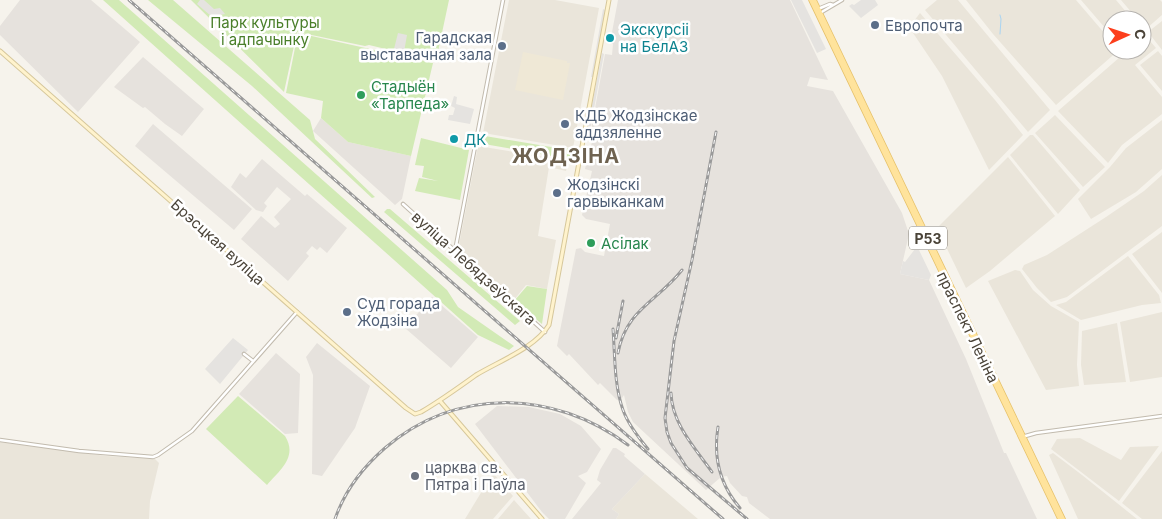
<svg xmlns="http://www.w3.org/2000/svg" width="1162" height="519" font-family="Inter,sans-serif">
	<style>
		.residential { fill: #eae5da }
		.industrial { fill: #e6e2dd }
		.education { fill: #efe8d6 }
		.green { fill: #d2eab5 }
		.parking { fill: #e5e3e0 }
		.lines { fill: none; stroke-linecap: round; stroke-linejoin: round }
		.stream { stroke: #a9d4f2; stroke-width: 1 }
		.tertiary-casing { stroke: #c2bbae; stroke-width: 4.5 }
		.secondary-casing { stroke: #d6c79b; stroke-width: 5 }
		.primary-casing { stroke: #e6c16a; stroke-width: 5.5 }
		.tertiary { stroke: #fff; stroke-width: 2.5 }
		.secondary { stroke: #fff3cd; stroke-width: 3 }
		.primary { stroke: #ffe39c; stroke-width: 4 }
		.rail-casing { stroke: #9a9a9a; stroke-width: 3 }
		.rail { stroke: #fff; stroke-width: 1; stroke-dasharray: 4; stroke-linecap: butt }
		.service-dot { fill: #5c6f8a; stroke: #fff; stroke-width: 2 }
		.culture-dot { fill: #0f9aa8; stroke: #fff; stroke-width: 2 }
		.leisure-dot { fill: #2e9e5b; stroke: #fff; stroke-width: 2 }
		.worship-dot { fill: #6b7280; stroke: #fff; stroke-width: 2 }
		.labels { text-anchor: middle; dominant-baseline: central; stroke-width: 5; stroke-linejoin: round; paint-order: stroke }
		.shield { fill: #fff; stroke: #817c74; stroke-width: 1 }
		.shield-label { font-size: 14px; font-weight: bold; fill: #4b4439 }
		.park-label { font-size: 15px; fill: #4a7f2a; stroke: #fff }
		.service-label { font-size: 15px; fill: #4e5e75; stroke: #fff; text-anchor: start }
		.culture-label { font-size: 15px; fill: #0d838f; stroke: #fff; text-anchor: start }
		.leisure-label { font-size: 15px; fill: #27864d; stroke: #fff; text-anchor: start }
		.street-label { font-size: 15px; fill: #4b4439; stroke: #fff }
		.worship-label { font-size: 15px; fill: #5b616d; stroke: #fff; text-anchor: start }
		.district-label { font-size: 20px; font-weight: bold; letter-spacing: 1px; fill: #6e6250; stroke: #fff }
	</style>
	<rect width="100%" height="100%" fill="#f6f3ec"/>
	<path class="residential" d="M509,0h46l44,8 -26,140 -90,-15z
		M937,0h21l92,110 -22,22 -103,-122z
		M966,0h110l36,42v8h7l-63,55 -63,-71z
		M1081,0h35l17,20h-21v16z
		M1121,0h39l2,2v13l-16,14 -4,-4v-5h-4z
		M920,13l75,87 28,35 -34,35 -47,-94 -31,-46 3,-9z
		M1162,21v29l-14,-18z
		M1145,35l11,13 -21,17 27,32v17l-40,31 -14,18 -50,-52 70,-61h14v-12z
		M1158,51l4,5v35l-22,-26z
		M1055,115l50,52 -22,20 -48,-54z
		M1162,120v49l-26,23 -45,27 -13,-20 32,-32 16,-19z
		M1030,135h3l47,55 -22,24 -48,-59z
		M478,146l90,15 -2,10 -17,-4 -11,69 18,4 -9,49 -21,-4 -12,15 -56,-50z
		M1008,157l47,59 -65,55 -24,17 -29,-60z
		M1162,175v51l-95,71 -16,5 -14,-14 -15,-19 2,-4 23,-10 59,-38 38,-26z
		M1162,232v61l-30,-39z
		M1128,256l31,39 2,8 -19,2 -61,15 -25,-15 10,-3z
		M1015,270l5,1 13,19 18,16 28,16 -2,43 2,21 -33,4 -58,-109z
		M1162,312v65l-32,5 -10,-60z
		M1117,323l9,59 -42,3 -3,-20 1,-34z
		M1080,438l41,22 9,-13 29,-1 -40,55 -68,-52 6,-10z
		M0,442l106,14 49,3 4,4 -9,38 -1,18h-149z
		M1162,451v68h-20l-20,-16z
		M1053,453l29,22 55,44h-59l-29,-64z
		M493,473l20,23 -20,23h-28z
		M645,474l53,45h-82l3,-5 -7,-5z
		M514,500l17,19h-33z"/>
	<path class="industrial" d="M20,0h71l49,42 -62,70 -78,-77v-9z
		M618,0h172l38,80 -18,-3 -3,9 26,5 69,122 7,21 -9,40 29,6 37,79 38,94h2l31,66h-267l-21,-16 -2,-6 -5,-1 -12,-13 -3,-7 -6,1 -15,13 -73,-68 -5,-10 -4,-17 -2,3 -5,2 -17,-17 -2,2 -29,-31 -2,2 -10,-10 19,-97 5,-1 4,4 19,4 6,-32 -24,-5 -4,-4 10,-44 -7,-2 7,-27 -3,-1 16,-87 7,1 1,-11 -3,-1z
		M143,57l61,52 -22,27 -17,-12 -20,-17 -2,1 -29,-21z
		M321,118l27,24 63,14 -9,43 -7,6 -82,-74z
		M153,124l99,85 -18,21 -99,-84z
		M262,159l43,37 2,-2 40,34 -20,25 -7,-6 -3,3 -5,-4 -6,7 3,3 -21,25 -47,-42 20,-23 14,12 5,-4 -6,-7 17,-18 -14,-12 -13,16 3,3 -4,6 -7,-2 -25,-23 9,-14 6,5z
		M432,297l46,40 -27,31 -46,-40z
		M317,343l53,43 -15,42 -33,48 -10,-2 1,-99 -7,-18z
		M276,353l24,21 -2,59 -13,1 -46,-40z
		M497,406l32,1 31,7 21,12 20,23 -14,23 -9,4 8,7 -21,36h-16l-7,-7 -67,-88z
		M613,448h3l9,6 -1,2 21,18 -33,35 7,5 -3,5h-44l29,-36 -4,-3 3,-10z"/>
	<path class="education" d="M523,52l44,9v2h3l-7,37 -48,-10z"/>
	<path class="green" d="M103,0h16l328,290 11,17 56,39 -5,4 -31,-15z
		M148,0h25l137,120 5,19 60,58 -3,1 -120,-112z
		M191,0h258l-13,61 -67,-16 -4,1 -68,-14 -13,60z
		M298,33l135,30 -22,93 -63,-14 -27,-24 2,-17 -37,-8z
		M485,136l78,13 8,-1 1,7 -3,4 -85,-15z
		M421,138l48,12 -9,50 -45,-9 4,-13 19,3 -16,-4 2,-11 -9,-1z
		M387,209h3l130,112 -5,4 -131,-113z
		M527,286l20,3 -5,35 -28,-23z
		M238,396l47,40c13,21 -5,34 -18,49l-61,-56z"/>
	<path class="parking" d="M200,0h4l10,9 6,-1 5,6 -5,1 1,4 -3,3 -21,-18z
		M791,0h11l24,49 -9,4z
		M861,0h14l3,5 -17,13 -12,-12 3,-2 2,1z
		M603,9l2,1 -12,67h-2z
		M398,33l9,2 -3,17 -10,-3z
		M602,53l2,1 -15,82h-3z
		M454,96l3,1 -1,7 18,5 -4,15 -22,-4 1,-5h4l2,-7 -4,-2z
		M915,249l4,1 12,25 -2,5 -29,-6 3,-13 2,1z
		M233,338l15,12 -28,34 -15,-15z"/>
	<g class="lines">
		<path class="stream" d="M1000,15l1,4 -1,15"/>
		<defs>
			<path id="tertiary" d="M818,9l12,-5 3,1
				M820,13l22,-13
				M403,204l142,128
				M455,251l48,-251
				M244,354l9,7
				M1022,437l14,-4 126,-17
				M0,440l79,11 74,6 5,-2 34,-24 105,-119"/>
			<path id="secondary" d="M0,51l406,357 9,6 6,-2c19,-11 37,-24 55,-37 23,-14 59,-27 73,-50l60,-325
				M440,401l102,118"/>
			<path id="primary" d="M811,0l249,519
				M814,0l249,519"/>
		</defs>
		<use href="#tertiary" class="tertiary-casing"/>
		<use href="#secondary" class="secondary-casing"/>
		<use href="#primary" class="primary-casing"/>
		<use href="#tertiary" class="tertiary"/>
		<use href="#secondary" class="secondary"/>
		<use href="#primary" class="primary"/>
		<defs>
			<path id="rail" d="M129,0l594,519
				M716,132l-24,128 -18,81 -9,77 2,14 4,11 16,25 60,51
				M613,329c2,26 1,56 10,81 5,14 15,27 25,39
				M616,338l7,-37
				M618,353c8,-44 40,-52 64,-83
				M671,393c1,31 24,55 41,79
				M718,427c-5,31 2,58 22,81
				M335,519c10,-29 27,-51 50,-71 71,-61 168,-59 243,-3"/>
		</defs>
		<use href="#rail" class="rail-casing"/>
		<use href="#rail" class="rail"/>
	</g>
	<g class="service-dot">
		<circle cx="875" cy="25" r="5"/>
		<circle cx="502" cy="46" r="5"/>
		<circle cx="565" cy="124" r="5"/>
		<circle cx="557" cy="193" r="5"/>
		<circle cx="347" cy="312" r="5"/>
	</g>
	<g class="culture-dot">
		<circle cx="610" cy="38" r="5"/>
		<circle cx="454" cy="139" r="5"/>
	</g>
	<g class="leisure-dot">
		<circle cx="361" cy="95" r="5"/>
		<circle cx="591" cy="243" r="5"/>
	</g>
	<circle class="worship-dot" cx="415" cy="476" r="5"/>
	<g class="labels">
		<rect class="shield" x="909" y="226.5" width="38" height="23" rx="4"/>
		<g class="shield-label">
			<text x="928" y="238">Р53</text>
		</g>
		<g class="park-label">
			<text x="265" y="22">Парк культуры<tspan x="265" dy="17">і адпачынку</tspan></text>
		</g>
		<g class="service-label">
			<text x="885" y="25">Европочта</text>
			<text x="492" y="37" text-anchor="end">Гарадская<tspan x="492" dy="17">выставачная зала</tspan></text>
			<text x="575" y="115">КДБ Жодзінскае<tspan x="575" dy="17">аддзяленне</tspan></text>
			<text x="567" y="184">Жодзінскі<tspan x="567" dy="17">гарвыканкам</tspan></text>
			<text x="357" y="303">Суд горада<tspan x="357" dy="17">Жодзіна</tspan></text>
		</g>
		<g class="culture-label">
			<text x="620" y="29">Экскурсіі<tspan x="620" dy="17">на БелАЗ</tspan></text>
			<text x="464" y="139">ДК</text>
		</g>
		<g class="leisure-label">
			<text x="371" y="86">Стадыён<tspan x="371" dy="17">«Тарпеда»</tspan></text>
			<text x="601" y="243">Асілак</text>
		</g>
		<g class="street-label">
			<text transform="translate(218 242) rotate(42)">Брэсцкая вуліца</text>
			<text transform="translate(474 268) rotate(42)">вуліца Лебядзеўскага</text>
			<text transform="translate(968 327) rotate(64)">праспект Леніна</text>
		</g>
		<g class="worship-label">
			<text x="425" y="467">царква св.<tspan x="425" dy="17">Пятра і Паўла</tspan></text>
		</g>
		<g class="district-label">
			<text x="566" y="156">ЖОДЗІНА</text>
		</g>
	</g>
	<g transform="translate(1127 35) rotate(87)"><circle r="24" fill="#ffffff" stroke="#b7b4b0"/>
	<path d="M0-4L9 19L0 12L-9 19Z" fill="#fc3f1d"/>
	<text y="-8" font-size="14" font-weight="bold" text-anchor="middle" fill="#4b4439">С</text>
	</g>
</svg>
